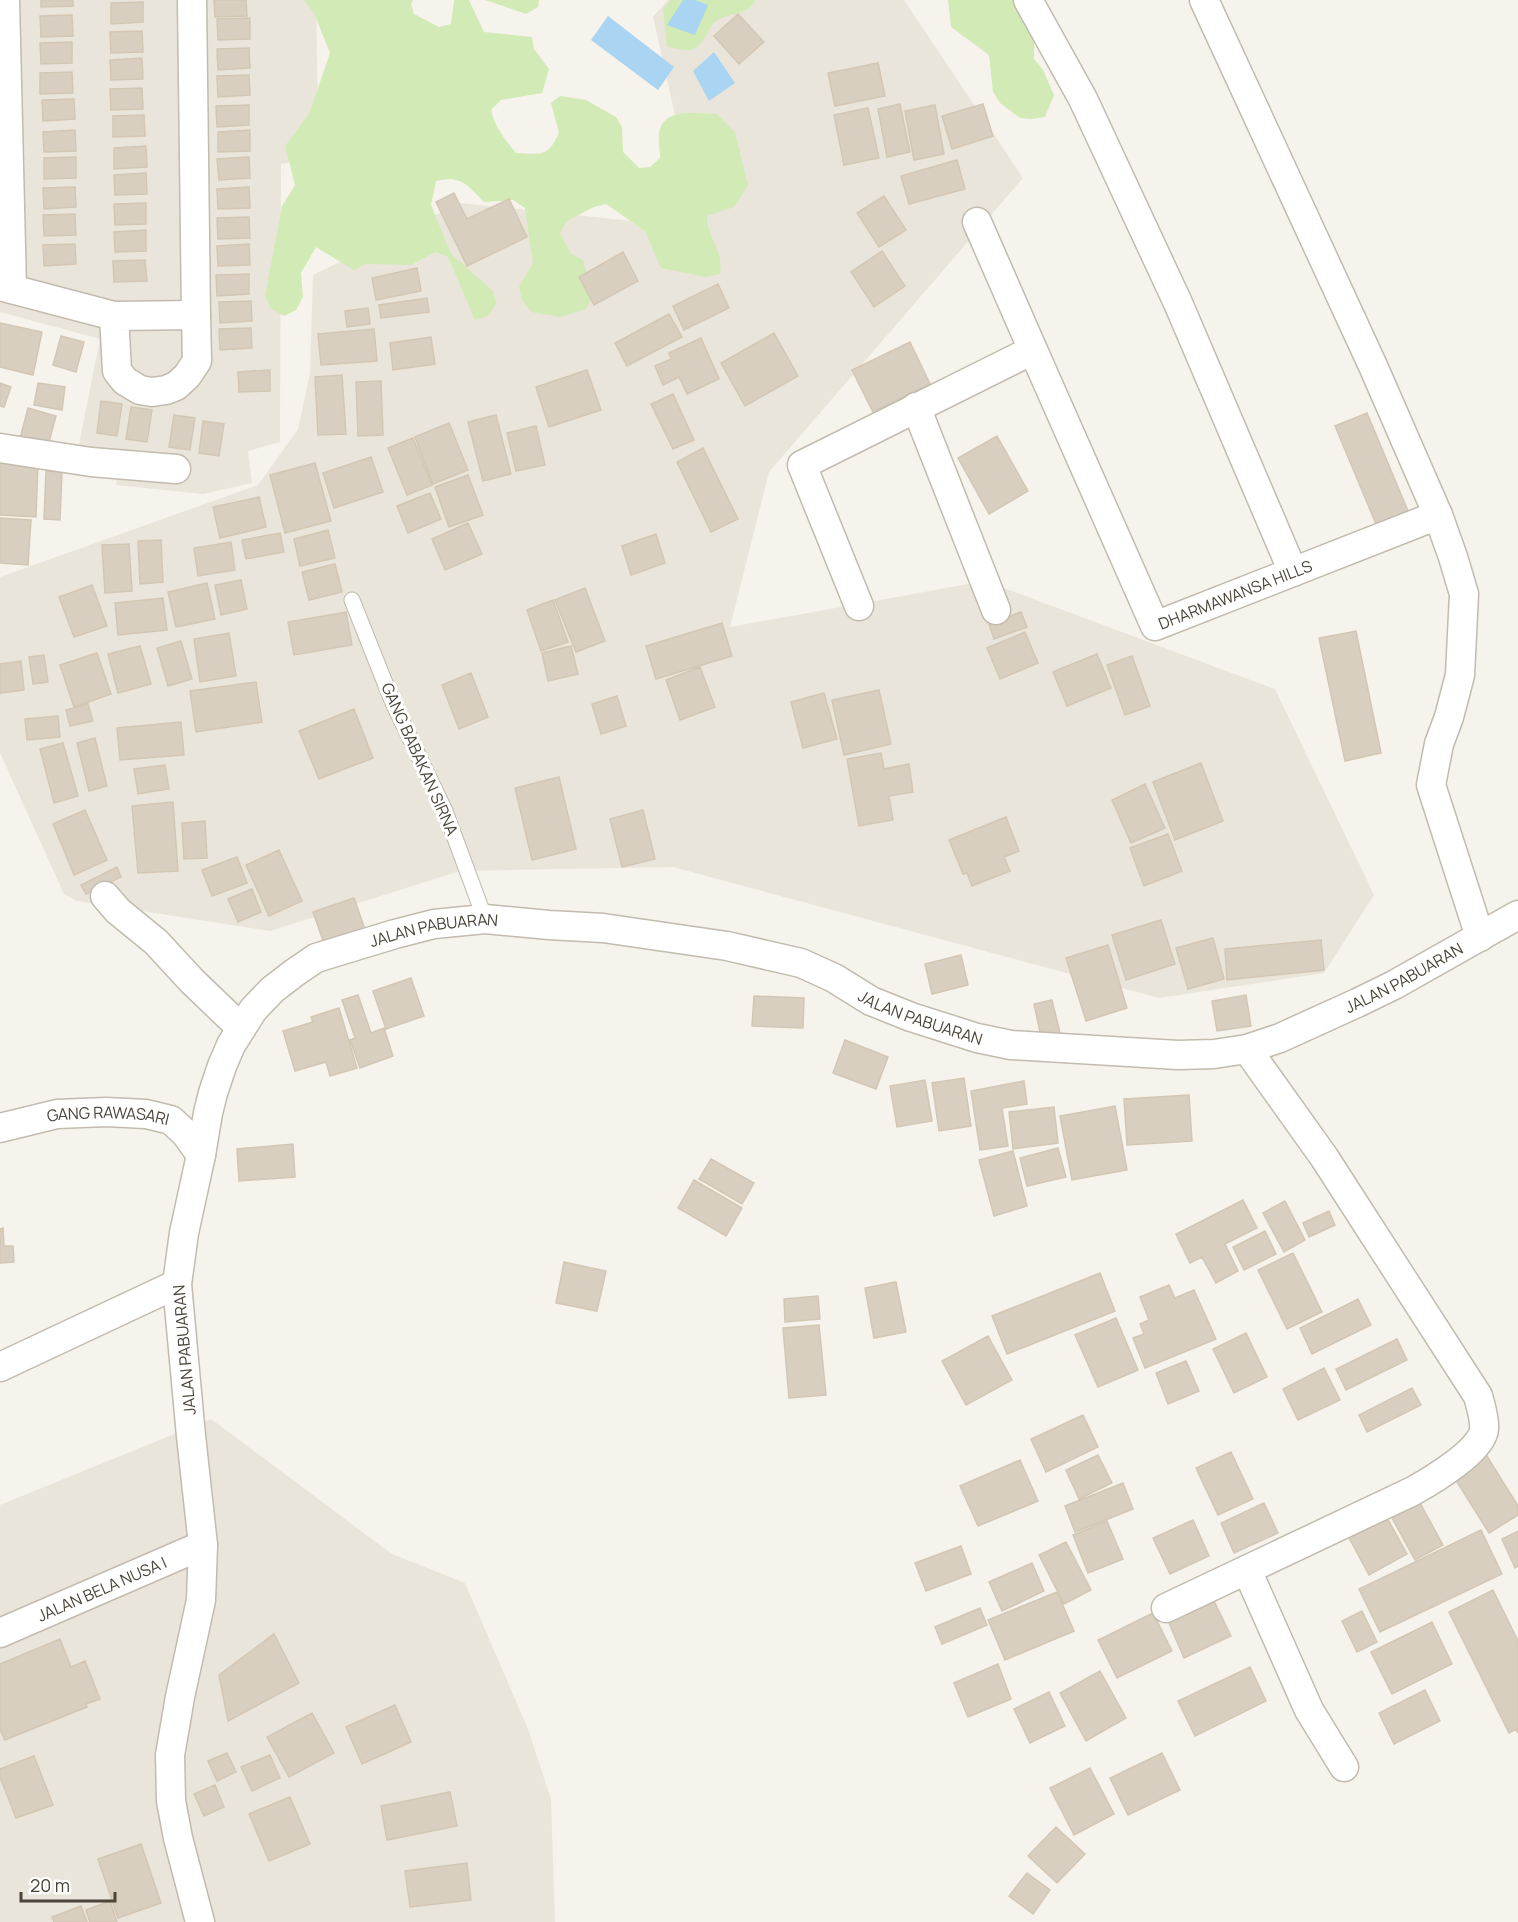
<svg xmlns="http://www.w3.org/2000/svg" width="1518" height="1922" font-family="Manrope,sans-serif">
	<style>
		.residential { fill: #eae5da }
		.green { fill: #d2eab5 }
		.water { fill: #a9d4f2 }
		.building { fill: #d8cfc1; stroke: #d3c7b4; stroke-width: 1.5 }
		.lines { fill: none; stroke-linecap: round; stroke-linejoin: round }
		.lane-casing { stroke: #c2bbae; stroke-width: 17 }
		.street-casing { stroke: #c2bbae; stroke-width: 31 }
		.lane { stroke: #fff; stroke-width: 15 }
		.street { stroke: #fff; stroke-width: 28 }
		.labels { text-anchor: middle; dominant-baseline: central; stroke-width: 6; stroke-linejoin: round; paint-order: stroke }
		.street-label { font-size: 16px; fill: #4b4439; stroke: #fff }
	</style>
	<rect width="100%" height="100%" fill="#f6f3ec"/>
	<path class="residential" d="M0,0h316l3,159 -38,5 -1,278 -32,9 4,32 -49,11 -87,-9 5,-24 -44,-6 23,-116 -100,-27z
		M668,0h236l119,178 -254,294 -39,155 255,-46 290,108 99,206 -50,78 -165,25 -486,-131 -213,4 -190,60 -193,-30 -13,-7 -64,-141v-176l258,-92 40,-56 12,-56 3,-98 147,-72 240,25 -47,-211z
		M211,1419l181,135 73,29 63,146 23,70 4,123h-555v-417z"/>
	<path class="green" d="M304,0h109l-2,4 3,10 25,13 12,-3 3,-24h15l15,32 48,5 2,12 15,20 -7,24 -41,7 -10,10c4,18 14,29 25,43 26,1 31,5 43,-20l-8,-30 9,-7 26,4 30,17 6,10 1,25 16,16 11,-1 10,-9c0,-9 -3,-21 0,-29 6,-22 39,-15 57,-15l18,18 13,53 -14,22 -27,9c0,24 17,33 13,58l-14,3 -45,-9 -16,-37 -39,-27 -12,3 -27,14 -7,12 11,21 12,6 10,36 -7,13 -26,8 -29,-5 -9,-12 -3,-13 14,-24 -8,-55 -12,-8 -29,2c-17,-17 -22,-27 -48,-21l-5,24 20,49 42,37 3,13 -8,12 -13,4 -27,-63 -13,-5 -24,13 -45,-1 -12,6 -38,-23 -15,26 2,24 -7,13 -12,6 -13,-7 -6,-13 17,-90 13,-21 -10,-39 24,-32 21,-61 -16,-40z
		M485,0h54l-1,7 -12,7z
		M671,0h85c-9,16 -30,13 -41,22 -9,9 -10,24 -25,28 -6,1 -16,-2 -23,-3l-4,-38z
		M948,0h87l-1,59 9,11 11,25 -9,22 -14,2 -11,-1 -20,-15 -7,-11 -4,-37 -38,-28z"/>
	<path class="water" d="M683,0h12l13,5 -13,30 -28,-10z
		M608,16l66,51 -16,23 -67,-50z
		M714,52l21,31 -26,18 -16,-30z"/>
	<path class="building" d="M41,0h32v6l-32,1z
		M214,0h32l1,16 -32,1z
		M143,2v20l-32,2v-21z
		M738,14l26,28 -25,22 -25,-28z
		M72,15l1,21 -32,1 -1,-21z
		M250,18v21l-32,1 -1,-21z
		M142,31l1,21 -32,1 -1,-21z
		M72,42v21l-31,1 -1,-21z
		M249,48l1,20 -32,2 -1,-21z
		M142,58l1,21 -32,1 -1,-20z
		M878,63l7,33 -50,10 -7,-33z
		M72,72l1,21 -33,1v-21z
		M249,75l1,20 -32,2 -1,-21z
		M142,88l1,21 -32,1 -1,-21z
		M74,99l1,20 -32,2 -1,-21z
		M900,104l10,48 -23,5 -9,-48z
		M983,104l10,32 -41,13 -10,-33z
		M249,105v20l-32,2 -1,-21z
		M935,105l9,49 -30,6 -9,-49z
		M868,108l11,50 -35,7 -10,-50z
		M144,115l1,21 -32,1v-21z
		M75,130l1,21 -32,1 -1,-20z
		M250,130v21l-32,1v-20z
		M146,146l1,21 -33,2v-21z
		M76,157v21l-32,1v-21z
		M249,157l1,21 -31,2 -2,-21z
		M957,160l8,29 -56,15 -8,-28z
		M146,173l1,21 -32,1 -1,-20z
		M75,187l1,20 -32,2 -1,-21z
		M249,187l1,21 -32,1 -1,-20z
		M454,193l13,26 42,-20 18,38 -60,29 -31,-64z
		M884,196l22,34 -27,17 -22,-34z
		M146,203v21l-31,1 -1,-21z
		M75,214l1,21 -32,1 -1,-21z
		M249,217l1,21 -32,1 -1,-21z
		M146,230v21l-31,1 -1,-20z
		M75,244l1,20 -32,2 -1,-21z
		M249,244l1,21 -32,1 -1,-20z
		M882,251l23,35 -31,21 -23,-35z
		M623,252l15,29 -44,24 -15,-28z
		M145,260l2,21 -33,1 -1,-21z
		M417,268l4,23 -45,9 -4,-22z
		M249,274v20l-32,2 -1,-21z
		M718,284l11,24 -45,22 -11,-24z
		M427,298l2,14 -48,6 -2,-13z
		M251,301l1,20 -32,2 -1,-21z
		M368,308l2,16 -23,3 -2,-16z
		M669,314l13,23 -55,29 -12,-23z
		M0,323l42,9 -9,43 -33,-8z
		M251,328l1,20 -32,2 -1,-21z
		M374,329l3,32 -56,4 -3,-31z
		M774,333l24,43 -53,30 -24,-43z
		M61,336l23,6 -8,30 -23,-7z
		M431,337l4,27 -42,6 -3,-27z
		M701,338l18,41 -32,15 -8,-17 -16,8 -8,-19 16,-7 -2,-6z
		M910,342l20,42 -57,28 -21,-42z
		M270,370v21l-31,1 -1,-20z
		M587,370l14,40 -52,17 -13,-40z
		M342,375l4,59 -28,1 -3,-58z
		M381,381l2,54 -25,1 -2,-54z
		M0,383l11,4 -7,20 -4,-1z
		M38,383l27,4 -3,23 -28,-5z
		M673,394l21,46 -21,9 -22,-45z
		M101,401l21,3 -5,32 -20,-3z
		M131,407l21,3 -5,32 -21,-3z
		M28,408l28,8 -10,37 -28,-7z
		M1367,413l41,98 -32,13 -41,-98z
		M174,415l21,3 -5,32 -21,-3z
		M496,415l15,59 -28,7 -15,-59z
		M203,421l21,3 -5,32 -20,-3z
		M449,423l19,47 -35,14 -18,-47z
		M536,426l9,39 -29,6 -9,-38z
		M997,436l31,55 -39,23 -31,-56z
		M413,438l19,47 -25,10 -19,-47z
		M703,448l35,71 -27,13 -34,-70z
		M371,457l12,35 -49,16 -11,-35z
		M0,461l38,2 -2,54 -36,-2z
		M315,463l16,58 -46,12 -15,-58z
		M46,471l16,1 -2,48 -16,-1z
		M468,475l15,40 -34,12 -14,-40z
		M430,493l11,26 -33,14 -11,-27z
		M259,497l7,30 -46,11 -7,-31z
		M0,518l31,2 -3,45 -28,-2z
		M468,523l14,31 -37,16 -13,-31z
		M328,530l7,28 -35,8 -6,-27z
		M280,533l4,19 -38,7 -4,-19z
		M656,534l9,29 -34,12 -9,-29z
		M161,540l2,42 -23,2 -2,-43z
		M231,542l4,28 -37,6 -4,-28z
		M129,544l3,47 -27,2 -3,-48z
		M335,564l7,28 -33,8 -7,-28z
		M241,580l6,29 -26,6 -6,-30z
		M207,583l8,36 -39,8 -8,-35z
		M92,585l15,41 -33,11 -15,-40z
		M585,588l20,53 -29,11 -21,-52z
		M163,598l4,32 -49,5 -3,-32z
		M553,600l15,42 -27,9 -14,-41z
		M346,612l6,33 -58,10 -6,-33z
		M1021,612l6,15 -33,12 -5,-15z
		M722,623l10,33 -76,23 -10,-33z
		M1356,631l25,122 -36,8 -26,-123z
		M1025,632l13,31 -38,16 -13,-31z
		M229,633l7,43 -36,6 -6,-43z
		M181,641l11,38 -24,7 -11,-38z
		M140,646l11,38 -33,9 -10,-39z
		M571,646l7,28 -30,7 -6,-28z
		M97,653l14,41 -37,13 -14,-42z
		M1097,654l14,34 -44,18 -14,-34z
		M44,655l4,27 -15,2 -4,-27z
		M1132,656l18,50 -25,9 -18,-50z
		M21,661l3,29 -24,3v-29z
		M700,667l15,40 -35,13 -14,-40z
		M471,673l17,44 -29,12 -17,-44z
		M256,682l6,40 -66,10 -6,-41z
		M879,690l12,54 -47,11 -12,-55z
		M824,693l13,46 -34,9 -12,-46z
		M617,696l9,30 -25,8 -9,-30z
		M88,704l5,17 -23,5 -4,-16z
		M354,709l19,49 -54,21 -20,-48z
		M58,716l2,21 -33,3 -2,-21z
		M181,722l3,33 -64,5 -3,-32z
		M95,738l12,48 -18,5 -12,-48z
		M63,743l15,53 -24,7 -14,-54z
		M881,753l3,16 25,-5 4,28 -24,4 4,24 -34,6 -12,-67z
		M1201,763l22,58 -48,19 -22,-58z
		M165,765l4,24 -31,5 -4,-25z
		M559,777l17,72 -44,11 -17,-72z
		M1145,784l20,44 -34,15 -19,-43z
		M173,802l5,69 -40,2 -6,-67z
		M85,810l22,50 -33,15 -21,-51z
		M643,810l12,49 -33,8 -12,-48z
		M1006,817l13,34 -15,6 6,14 -38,15 -5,-13 -4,1 -14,-34z
		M205,821l2,37 -23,1 -2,-36z
		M1168,834l14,37 -38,15 -14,-38z
		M279,850l23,51 -33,15 -23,-51z
		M237,857l10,26 -35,13 -10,-26z
		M117,867l4,10 -35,17 -5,-9z
		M252,889l9,23 -23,10 -10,-23z
		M354,898l14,40 -41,14 -14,-40z
		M1161,920l14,44 -49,16 -14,-45z
		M1213,938l11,41 -36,10 -12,-41z
		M1321,940l3,30 -97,10 -2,-31z
		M1108,945l19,63 -41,13 -20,-63z
		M961,955l7,30 -36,9 -7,-30z
		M411,978l13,38 -38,13 -13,-38z
		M358,995l13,38 13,-5 9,28 -33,12 -10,-28 5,-2 -13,-38z
		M1246,995l5,31 -34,5 -5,-30z
		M754,996l50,2 -1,30 -51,-2z
		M1052,1000l9,37 -19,4 -8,-37z
		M339,1008l18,60 -27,8 -4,-14 -31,9 -12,-40 30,-9 -2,-5z
		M845,1040l43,17 -12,32 -43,-16z
		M964,1078l7,48 -32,5 -7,-48z
		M925,1080l7,41 -35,6 -7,-41z
		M1024,1081l3,23 -25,4 6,38 -28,4 -9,-59z
		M1189,1095l3,46 -65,4 -3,-46z
		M1115,1106l12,64 -55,10 -12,-64z
		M1054,1107l4,36 -45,6 -4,-37z
		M293,1144l2,33 -56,4 -2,-32z
		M1058,1148l8,29 -39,9 -7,-28z
		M1013,1151l14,55 -33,10 -15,-56z
		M711,1159l43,24 -12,21 -43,-25z
		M694,1180l48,28 -16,28 -48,-28z
		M1243,1200l14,28 -32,16 13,27 -22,12 -14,-26 -12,6 -14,-29z
		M1285,1201l20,39 -21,12 -21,-39z
		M1329,1211l6,14 -26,12 -6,-14z
		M3,1228l1,18h9l1,16 -14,1v-34z
		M1265,1231l11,23 -32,16 -11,-23z
		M1293,1253l29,59 -35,17 -29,-59z
		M564,1262l42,9 -9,40 -41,-8z
		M1100,1273l15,38 -108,43 -15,-38z
		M896,1282l10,50 -32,6 -9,-50z
		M1169,1285l6,13 19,-8 22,49 -71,29 -12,-30 11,-4 -4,-10 9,-4 -9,-23z
		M818,1296l2,23 -35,3 -1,-23z
		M1358,1299l13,26 -59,29 -12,-26z
		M1116,1318l22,52 -40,17 -23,-52z
		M819,1325l7,70 -37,3 -6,-70z
		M1246,1333l21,44 -33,16 -21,-44z
		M988,1336l24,44 -46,25 -24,-44z
		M1397,1339l10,21 -61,30 -10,-21z
		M1186,1361l13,30 -31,13 -12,-31z
		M1324,1368l16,32 -42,20 -15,-31z
		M1412,1388l9,17 -54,27 -8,-17z
		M1083,1415l15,32 -52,25 -15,-33z
		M1231,1452l22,47 -35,16 -22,-47z
		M1485,1453l33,53v9l-29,18 -37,-59z
		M1098,1455l14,28 -33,16 -13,-29z
		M1020,1460l18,41 -60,25 -18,-40z
		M1123,1483l10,26 -58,23 -10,-26z
		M1264,1503l14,30 -44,20 -13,-30z
		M1420,1503l23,42 -28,15 -23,-42z
		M1385,1514l22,40 -38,21 -22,-41z
		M1193,1520l16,36 -39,18 -17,-36z
		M1107,1521l16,38 -35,14 -15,-38z
		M1481,1530l21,44 -122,58 -21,-43z
		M1518,1531v35l-3,2 -13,-29z
		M1066,1542l25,48 -27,14 -25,-49z
		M961,1546l10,28 -45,17 -11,-28z
		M1032,1563l12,28 -42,20 -13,-29z
		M1493,1590l25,51v92l-2,-4 -7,4 -60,-121z
		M1057,1592l17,39 -69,29 -17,-40z
		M1211,1595l20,41 -47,22 -18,-42z
		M980,1608l7,17 -45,19 -7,-17z
		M1362,1611l15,31 -20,10 -15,-31z
		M1153,1613l19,38 -55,27 -19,-38z
		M1432,1622l20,42 -60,30 -21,-42z
		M274,1634l25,49 -71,38 -9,-46z
		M60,1639l11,28 14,-6 15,38 -14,5 1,3 -82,33 -5,-11v-65z
		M998,1664l13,35 -43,18 -14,-34z
		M1250,1667l16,34 -71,35 -17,-35z
		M1100,1671l26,47 -40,23 -26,-48z
		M1425,1690l15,31 -46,23 -15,-31z
		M1049,1692l16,34 -35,17 -16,-34z
		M395,1705l16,37 -49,22 -16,-37z
		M312,1713l22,40 -45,24 -22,-40z
		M227,1753l9,19 -19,9 -9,-20z
		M1162,1753l18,37 -52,25 -18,-37z
		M270,1755l10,23 -28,13 -11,-24z
		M34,1756l19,49 -37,13 -16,-41v-8z
		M1090,1768l24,46 -40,21 -24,-47z
		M215,1785l9,22 -20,9 -10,-22z
		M450,1792l7,34 -70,14 -6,-34z
		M290,1797l20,47 -41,17 -20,-47z
		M1056,1827l29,27 -28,29 -29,-27z
		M141,1844l20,59 -43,15 -20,-59z
		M467,1863l4,37 -61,7 -5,-36z
		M1027,1873l23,17 -17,24 -24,-18z
		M110,1901l7,21h-27l-4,-12z
		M81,1906l6,16h-33l-2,-5z"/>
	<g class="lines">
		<defs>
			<path id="lane" d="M352,600l41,103 52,108 40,108"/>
			<g id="street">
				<path d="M5,0l7,289"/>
				<path d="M192,0l4,315"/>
				<path d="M1028,0l55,99 95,204 115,269"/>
				<path d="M1204,0l169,366 65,149"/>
				<path d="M977,222l56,128"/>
				<path d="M0,286l114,30 82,-1 1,46 -10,15 -11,10 -10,4 -14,2 -12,-2 -15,-9 -8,-10 -3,-55"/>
				<path d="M916,407l80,203"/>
				<path d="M0,448l91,14 85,7"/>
				<path id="s1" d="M859,606l-57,-141 231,-115 122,276 283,-111 15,42 11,37 -4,81 -11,42 -10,27 -8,41 49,152"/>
				<path d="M105,896l13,15 38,31 36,39 48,46"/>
				<path id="s2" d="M0,1128l57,-14 49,-2 40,2 25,6 15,14 15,21"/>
				<path d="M0,1367l177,-83"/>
				<path d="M1247,1570l62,140 35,57"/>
				<path d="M1166,1608l247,-117c18,-10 70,-41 71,-62 1,-10 -3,-22 -6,-33l-154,-239 -77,-108"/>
				<path id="s3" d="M0,1633l203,-88"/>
				<path id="s4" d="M200,1922l-22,-84 -7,-37 -1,-46 10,-58 21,-97 2,-55 -12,-109 -14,-152 7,-51 17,-78 7,-42 5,-20 9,-27 9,-21 22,-35 19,-20 22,-17 22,-15 79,-24 39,-10 51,-5 64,6 54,3 124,18 74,17 33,15 37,23 40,16 66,21 34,7 167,10 36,-1 33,-5 33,-11 77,-35 37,-18 124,-70"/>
			</g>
		</defs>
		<use href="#lane" class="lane-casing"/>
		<use href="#street" class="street-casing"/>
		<use href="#lane" class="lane"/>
		<use href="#street" class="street"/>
	</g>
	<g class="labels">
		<g class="street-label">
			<text stroke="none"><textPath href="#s1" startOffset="798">DHARMAWANSA HILLS</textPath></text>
			<text transform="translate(420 759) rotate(66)">GANG BABAKAN SIRNA</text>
			<text stroke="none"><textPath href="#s4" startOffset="1137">JALAN PABUARAN</textPath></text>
			<text stroke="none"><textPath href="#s4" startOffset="2145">JALAN PABUARAN</textPath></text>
			<text stroke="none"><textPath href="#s4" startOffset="1641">JALAN PABUARAN</textPath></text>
			<text stroke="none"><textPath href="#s2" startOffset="110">GANG RAWASARI</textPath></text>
			<text transform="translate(184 1350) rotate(-95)">JALAN PABUARAN</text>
			<text stroke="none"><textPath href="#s3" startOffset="111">JALAN BELA NUSA I</textPath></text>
		</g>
	</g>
	<path d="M21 1892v9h94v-9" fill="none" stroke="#4b4439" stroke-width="3"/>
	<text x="30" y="1892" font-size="18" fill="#4b4439" stroke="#ffffff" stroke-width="4.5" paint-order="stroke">20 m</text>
</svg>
